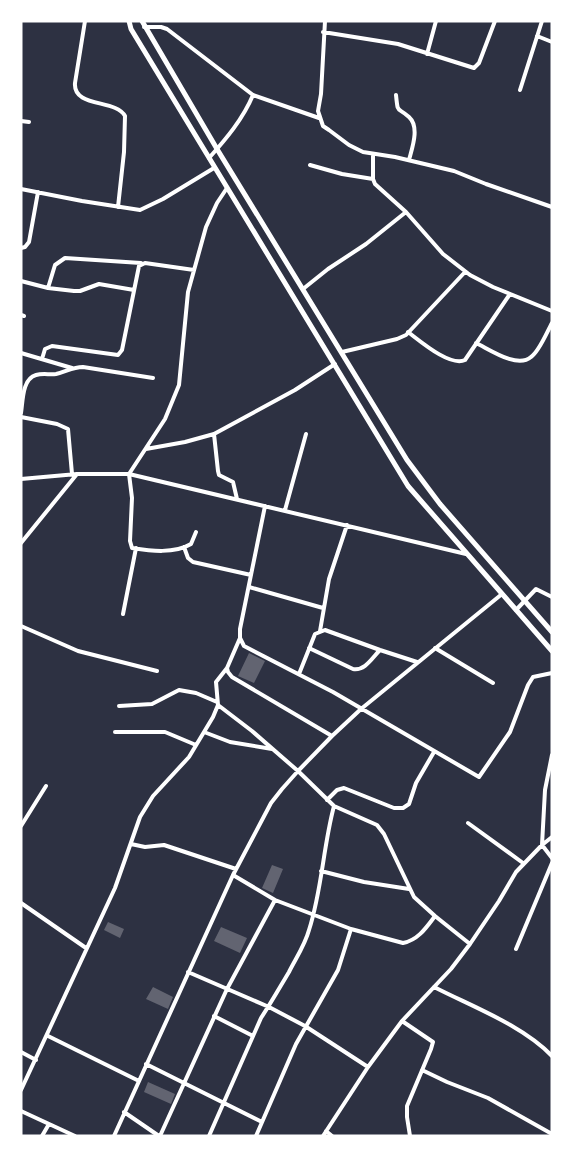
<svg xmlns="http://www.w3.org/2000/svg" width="573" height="1157" font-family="Helvetica,sans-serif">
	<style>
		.building { fill: #626471 }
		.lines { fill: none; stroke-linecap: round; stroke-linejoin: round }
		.minor { stroke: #fff; stroke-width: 4 }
		.tertiary { stroke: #fff; stroke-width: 5 }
	</style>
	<rect width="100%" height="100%" fill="#2d3142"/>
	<path class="building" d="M249,653l16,8 -11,22 -16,-7z
		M272,865l11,4 -10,24 -11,-5z
		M108,922l16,7 -4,9 -16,-8z
		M221,927l26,11 -7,15 -26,-12z
		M153,987l20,10 -5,12 -22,-10z
		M148,1082l27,12 -4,10 -27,-12z"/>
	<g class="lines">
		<path class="minor" d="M85,21l-10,62c-2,25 41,16 50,33l-1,36 -6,55
			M325,21l-4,73 -3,17 5,15 6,4 20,15 14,7 32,5 59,14 32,13 66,23
			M144,27h17l6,2 86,66 66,23
			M323,32l75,12 76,24 5,-5 16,-42
			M537,36l15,6
			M427,54l9,-33
			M520,90l22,-69
			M396,95c2,20 1,11 13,22 11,10 3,31 0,43
			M21,121l8,1
			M373,154v25l2,5 31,28 37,42 27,21 23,12 59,24
			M209,158c17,-19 34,-39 44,-63
			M310,165l32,9 31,5
			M21,189l61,12 58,9 23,-11 51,-31
			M21,248l4,-1 4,-5 9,-50
			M21,281l27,7 26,3h6l19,-7 35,6
			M48,288l7,-23 10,-7 76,5
			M303,289l25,-20 38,-25 40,-32
			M21,315l3,1
			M408,332c12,9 42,35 57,28l45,-66
			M476,343c13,6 41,26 55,14 8,-5 16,-25 21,-34
			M342,352l55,-13 9,-4 59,-63
			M21,353l51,15
			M42,359l3,-10 7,-3 66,9 4,-5 17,-84 6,-3 49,7
			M21,413c2,-12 1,-34 15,-38 7,-2 14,0 20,-1 10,-2 16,-7 27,-7l70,11
			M21,417l36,7 11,5 4,45
			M214,434l4,37 1,4 14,7 4,17
			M146,449l39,-7 29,-8 81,-44 40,-26
			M21,479l56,-5h52l337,80
			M265,506l-25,123v9l4,8 89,46 146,85 31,-45 18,-47 5,-8 19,-4
			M285,510l21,-76
			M196,532l-5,12c-17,10 -40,7 -59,4l-2,-7 2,-43 -3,-24 36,-55 14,-34 9,-93 18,-65 11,-24 10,-15
			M21,543l56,-69
			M184,547l4,11 5,4 58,13
			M249,587l74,21
			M516,610l20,-21 16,8
			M123,614l13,-66
			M21,626l57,25 79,20
			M320,631l9,-52 18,-54
			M240,638l-13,30 1,4 4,5 100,59
			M309,648l44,21c12,2 19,-11 27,-19
			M435,648l58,35
			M299,674l16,-40 10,-4 55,20 37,12
			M218,705l34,26 46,40 36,35 43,19 7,9 30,63 21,19 35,28 -19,25 -49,52 -34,46 -45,69
			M119,706l33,-2 27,-14 17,3 21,9
			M115,732h50l31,13
			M204,732l26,10 42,7
			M552,755l-7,35 -3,55 10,13
			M327,800l10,-10 7,-2 50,20h9l6,-4 7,-21 18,-31
			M468,823l55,40
			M21,826l25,-40
			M131,844l14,3 19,-2 72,24
			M321,871l43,11 45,7
			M233,875l42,25 76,29 52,14c15,-3 23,-15 32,-27
			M21,903l65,45
			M470,944l29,-43 17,-29 26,-27 10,-8
			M516,949l36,-86
			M188,972l81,35 36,19 63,41
			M434,987c39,20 88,38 118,69
			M214,1016l39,20
			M402,1021l31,21 -2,7 -24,57v11l3,19
			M48,1036l91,45
			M21,1052l15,8
			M146,1064l116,58
			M422,1070l25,12 41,16 64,36
			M21,1090l94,-202 25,-71 13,-21 36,-39 24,-40 5,-12 -2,-23 11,-14
			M21,1111l54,25
			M124,1112l35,24
			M326,1131l6,5
			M42,1136l7,-12
			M114,1136l119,-261 38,-72 11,-14 16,-18 34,-35 29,-27 141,-115
			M160,1136l67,-147 48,-89
			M209,1136l52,-118c10,-15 19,-31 28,-46 7,-14 16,-27 20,-42 13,-40 14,-83 25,-124
			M256,1136l40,-92 42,-74 13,-41"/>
		<path class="tertiary" d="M129,21l2,8 277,457 144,165
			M142,21l75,128 190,311 33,44 112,128"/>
	</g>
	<rect width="573" height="1157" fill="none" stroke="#ffffff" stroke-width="45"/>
</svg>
